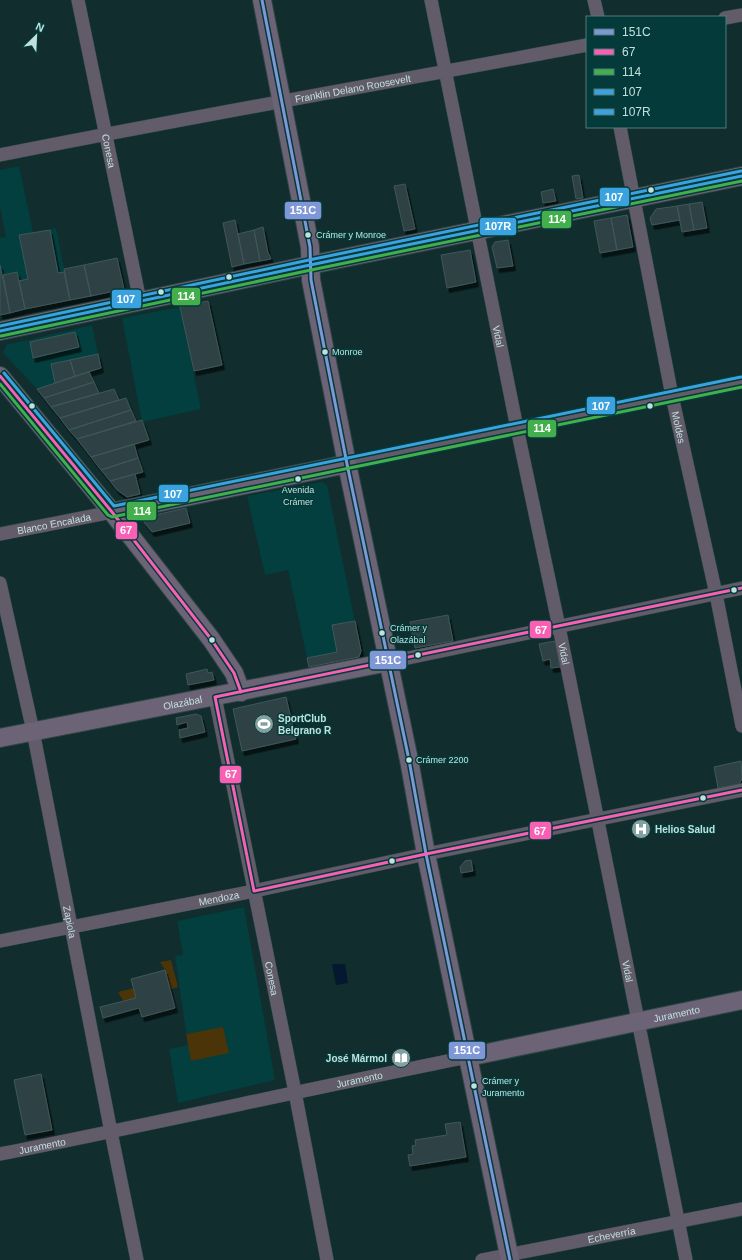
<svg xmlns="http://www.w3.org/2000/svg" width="742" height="1260" font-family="Helvetica,sans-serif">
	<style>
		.built { fill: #023f3e }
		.green { fill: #4a3408 }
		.water { fill: #04182f }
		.building { fill: #2d4345; stroke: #3f575a; filter: url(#shadow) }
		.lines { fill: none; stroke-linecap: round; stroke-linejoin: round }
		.street-casing { stroke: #304747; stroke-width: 14 }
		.secondary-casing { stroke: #304747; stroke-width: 20 }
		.street { stroke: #615b6a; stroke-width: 13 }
		.secondary { stroke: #6c6376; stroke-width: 18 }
		.bus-1-casing { stroke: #043a39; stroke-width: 6 }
		.bus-2-casing { stroke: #043a39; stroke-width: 6 }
		.bus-3-casing { stroke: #043a39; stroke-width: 6 }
		.bus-4-casing { stroke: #043a39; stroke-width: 6 }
		.bus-5-casing { stroke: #043a39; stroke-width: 6 }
		.bus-1 { stroke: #7f97d6; stroke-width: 3 }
		.bus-2 { stroke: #f860b3; stroke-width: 3 }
		.bus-3 { stroke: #43ae4c; stroke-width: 3 }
		.bus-4 { stroke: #3aa2df; stroke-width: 3 }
		.bus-5 { stroke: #3aa2df; stroke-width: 3 }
		.bus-dot { fill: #c1e0de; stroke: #043a39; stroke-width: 1.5 }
		.labels { text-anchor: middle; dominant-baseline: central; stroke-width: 3; stroke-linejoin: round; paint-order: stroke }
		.bus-label { font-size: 9px; fill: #c1e0de; stroke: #043a39; text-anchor: start }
		.street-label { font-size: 10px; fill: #c1e0de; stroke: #043a39 }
		.poi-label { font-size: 10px; font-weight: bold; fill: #c1e0de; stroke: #043a39; text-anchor: start }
		.line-badge { stroke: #043a39; stroke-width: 1.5 }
		.badge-label { font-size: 11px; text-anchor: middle; font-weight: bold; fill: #fff }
	</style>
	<defs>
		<filter id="shadow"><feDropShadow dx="2.5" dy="4.5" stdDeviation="0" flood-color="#0009"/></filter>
	</defs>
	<rect width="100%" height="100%" fill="#112d2d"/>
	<path class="built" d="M19,166l14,66 23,-4 14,72 -45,9 -8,-37 -14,3 -3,-10v-27l6,-1 -6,-30v-37z
		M180,307l21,102 -59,13 -20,-104z
		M92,325l9,43 -64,21 -34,-36 3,-8z
		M322,482l5,3 34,166 -2,6 -50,10 -21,-97 -23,5 -18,-79z
		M244,907l31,173 -97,23 -9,-54 19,-4 -13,-89 8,-1 -6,-34z"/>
	<path class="green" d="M171,960l7,27 -54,15 -6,-10 49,-12 -2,-10 -5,-8z
		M223,1027l6,26 -38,8 -5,-27z"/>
	<path class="water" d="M332,964h13l3,19 -12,2z"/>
	<path class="building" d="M579,175l4,23 -7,1 -4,-23z
		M405,184l10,45 -11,2 -10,-45z
		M553,189l3,12 -13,2 -2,-11z
		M702,202l5,26 -13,2 -5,-26z
		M689,204l5,26 -12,2 -5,-26z
		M677,206l3,14 -28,5 -2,-7 6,-9z
		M627,215l6,32 -16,3 -6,-32z
		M611,218l6,32 -17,3 -6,-32z
		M235,220l9,44 -12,3 -9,-44z
		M263,227l5,26 1,1 2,5 -11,2 -6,-31z
		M50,230l8,43 6,-1 6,28 -45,9 -6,-28 9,-2 -9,-44z
		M254,230l6,31 -16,3 -6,-30z
		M508,240l5,26 -16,2 -5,-21 3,-5z
		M470,250l6,32 -29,6 -6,-33z
		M117,258l7,31 -33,7 -7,-31z
		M0,265l10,48 -10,2z
		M84,265l7,31 -21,4 -6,-31z
		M17,272l8,37 -15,4 -7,-38z
		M208,301l14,64 -28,6 -14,-64z
		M75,332l4,15 -46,11 -3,-16z
		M98,354l3,14 -26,8 -5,-16z
		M70,360l5,16 -20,7 -4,-19z
		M89,372l5,10 -50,16 -7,-9z
		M94,382l5,11 -48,14 -7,-9z
		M114,389l5,11 -59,18 -9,-11z
		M126,398l5,12 -62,20 -9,-12z
		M131,410l5,11 -59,18 -8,-9z
		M142,420l7,20 -58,17 -14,-18z
		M134,444l4,14 -37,12 -10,-13z
		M138,458l5,14 -33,9 -9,-11z
		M135,474l5,20 -13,3 -10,-7 -7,-9z
		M186,508l4,15 -38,9 -8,-10 2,-5z
		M448,615l5,26 -38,7 -5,-26z
		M355,621l6,30 -2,6 -50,10 -2,-9 30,-6 -5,-27z
		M555,641l5,26 -9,1 -1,-9 -7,2 -4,-17z
		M207,669l1,4 4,-1 2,8 -26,5 -2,-11z
		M286,697l10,42 -54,12 -9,-42z
		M196,714l5,2 4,16 -25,6 -1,-8 9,-2 -1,-6 -10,3 -1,-7z
		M741,761l1,18 -3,5 -21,4 -4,-21z
		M471,860l2,11 -12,2 -1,-6 5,-6z
		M165,970l10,38 -33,9 -3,-9 -36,10 -3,-11 36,-9 -5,-19z
		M41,1074l11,56 -27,5 -11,-55z
		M460,1122l6,35 -56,9 -2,-11 5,-1 -1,-8 4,-1 -1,-5 32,-5 -2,-11z"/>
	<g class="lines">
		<defs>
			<g id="street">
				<path id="s1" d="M78,0l62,301"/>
				<path id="s2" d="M431,0l86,428 42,199 127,633"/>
				<path d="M594,0l4,17"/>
				<path d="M725,18l17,-3"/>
				<path id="s3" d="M620,127l52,269 44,198 26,132"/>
				<path id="s4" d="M0,155c195,-39 391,-73 587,-110"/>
				<path d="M347,464l395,-82"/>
				<path id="s5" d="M0,534l112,-22"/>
				<path id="s6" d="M0,583l33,148 78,401 26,128"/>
				<path d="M389,662l353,-74"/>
				<path id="s7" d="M215,697l80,395 32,168"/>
				<path id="s8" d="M0,941l254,-50 172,-37 316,-64"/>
				<path id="s9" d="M0,1154c157,-31 312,-66 468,-97"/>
				<path id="s10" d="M482,1260l260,-51"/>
			</g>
			<g id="secondary">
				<path d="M262,0l48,247 1,33 36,184 62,296 17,94 84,406"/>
				<path d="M0,331l310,-66 432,-89"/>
				<path d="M0,376l112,136 99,127 23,34 7,19"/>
				<path d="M112,512l235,-48"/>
				<path id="s11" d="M0,738l389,-76"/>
				<path id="s12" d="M468,1057l274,-57"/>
			</g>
		</defs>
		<use href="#street" class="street-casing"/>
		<use href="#secondary" class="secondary-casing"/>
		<use href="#street" class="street"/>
		<use href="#secondary" class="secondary"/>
		<defs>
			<path id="bus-1" d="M262,0l48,247 1,33 36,184 62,296 17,94 84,406"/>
			<path id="bus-2" d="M0,376l112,136 99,127 23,34 7,19
				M742,588l-527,109 39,194 172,-37 316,-64"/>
			<path id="bus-3" d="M1,336l310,-66 431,-89
				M0,384l108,131 4,2 630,-130"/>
			<path id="bus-4" d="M0,326l309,-66 432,-89
				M4,373l110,133 627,-129"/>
			<path id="bus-5" d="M0,331l310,-66 432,-89"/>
		</defs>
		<use href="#bus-1" class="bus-1-casing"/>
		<use href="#bus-2" class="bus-2-casing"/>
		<use href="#bus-3" class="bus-3-casing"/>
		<use href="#bus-4" class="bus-4-casing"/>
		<use href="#bus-5" class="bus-5-casing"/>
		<use href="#bus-1" class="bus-1"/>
		<use href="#bus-2" class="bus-2"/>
		<use href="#bus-3" class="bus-3"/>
		<use href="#bus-4" class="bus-4"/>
		<use href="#bus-5" class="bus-5"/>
	</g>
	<defs>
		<symbol id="stadium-disc" viewBox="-11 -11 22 22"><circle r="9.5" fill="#83a1a0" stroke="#043a39"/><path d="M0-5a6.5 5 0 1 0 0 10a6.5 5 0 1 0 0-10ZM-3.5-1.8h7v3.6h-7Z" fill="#fff"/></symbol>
		<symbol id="hospital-disc" viewBox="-11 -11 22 22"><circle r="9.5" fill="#83a1a0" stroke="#043a39"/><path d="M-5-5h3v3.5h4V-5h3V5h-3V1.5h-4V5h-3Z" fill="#fff"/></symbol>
		<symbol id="library-disc" viewBox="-11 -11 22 22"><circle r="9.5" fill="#83a1a0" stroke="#043a39"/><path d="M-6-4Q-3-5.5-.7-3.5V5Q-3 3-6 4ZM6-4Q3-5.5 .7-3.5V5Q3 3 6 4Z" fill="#fff"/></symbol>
	</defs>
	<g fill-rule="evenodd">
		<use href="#stadium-disc" x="253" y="713" width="22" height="22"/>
		<use href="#hospital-disc" x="630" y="818" width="22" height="22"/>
		<use href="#library-disc" x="390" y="1047" width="22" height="22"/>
	</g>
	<g class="bus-dot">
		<circle cx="651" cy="190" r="3.5"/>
		<circle cx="308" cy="235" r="3.5"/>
		<circle cx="229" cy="277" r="3.5"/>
		<circle cx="161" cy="292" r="3.5"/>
		<circle cx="325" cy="352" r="3.5"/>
		<circle cx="32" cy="406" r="3.5"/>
		<circle cx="650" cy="406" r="3.5"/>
		<circle cx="298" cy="479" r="3.5"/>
		<circle cx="734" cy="590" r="3.5"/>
		<circle cx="382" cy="633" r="3.5"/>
		<circle cx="212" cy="640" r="3.5"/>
		<circle cx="418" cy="655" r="3.5"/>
		<circle cx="409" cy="760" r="3.5"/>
		<circle cx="703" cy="798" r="3.5"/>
		<circle cx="392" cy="861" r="3.5"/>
		<circle cx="474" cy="1086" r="3.5"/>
	</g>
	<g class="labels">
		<g class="bus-label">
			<text x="316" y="235">Crámer y Monroe</text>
			<text x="332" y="352">Monroe</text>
			<text x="298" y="490" text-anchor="middle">Avenida<tspan x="298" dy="12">Crámer</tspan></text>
			<text x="390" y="628">Crámer y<tspan x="390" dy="12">Olazábal</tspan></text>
			<text x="416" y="760">Crámer 2200</text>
			<text x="482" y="1081">Crámer y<tspan x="482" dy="12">Juramento</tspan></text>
		</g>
		<g class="street-label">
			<text stroke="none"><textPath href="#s4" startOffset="359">Franklin Delano Roosevelt</textPath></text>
			<text stroke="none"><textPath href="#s1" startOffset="154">Conesa</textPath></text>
			<text stroke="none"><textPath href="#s2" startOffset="343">Vidal</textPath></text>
			<text stroke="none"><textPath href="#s3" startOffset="306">Moldes</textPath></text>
			<text stroke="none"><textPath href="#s5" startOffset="55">Blanco Encalada</textPath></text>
			<text stroke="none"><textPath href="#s2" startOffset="667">Vidal</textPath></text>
			<text stroke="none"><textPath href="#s11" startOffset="186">Olazábal</textPath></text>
			<text stroke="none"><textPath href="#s8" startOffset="223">Mendoza</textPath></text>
			<text stroke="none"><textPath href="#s6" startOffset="346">Zapiola</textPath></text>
			<text stroke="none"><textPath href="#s2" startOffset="991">Vidal</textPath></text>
			<text stroke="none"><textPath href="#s7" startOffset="287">Conesa</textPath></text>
			<text stroke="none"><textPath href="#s12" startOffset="213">Juramento</textPath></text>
			<text stroke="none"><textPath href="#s9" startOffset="367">Juramento</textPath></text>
			<text stroke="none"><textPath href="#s9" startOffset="43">Juramento</textPath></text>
			<text stroke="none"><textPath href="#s10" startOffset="132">Echeverría</textPath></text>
		</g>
		<g class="poi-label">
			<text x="278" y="718">SportClub<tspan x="278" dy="12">Belgrano R</tspan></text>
			<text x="655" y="829">Helios Salud</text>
			<text x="387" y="1058" text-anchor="end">José Mármol</text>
		</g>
	</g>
	<g class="line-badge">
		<rect x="599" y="187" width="31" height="20" rx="4" fill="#3aa2df"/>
		<rect x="284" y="201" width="38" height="19" rx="4" fill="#7f97d6"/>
		<rect x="541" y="210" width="31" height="19" rx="4" fill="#43ae4c"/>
		<rect x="479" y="217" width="38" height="19" rx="4" fill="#3aa2df"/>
		<rect x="171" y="287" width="30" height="19" rx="4" fill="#43ae4c"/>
		<rect x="111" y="289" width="31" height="20" rx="4" fill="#3aa2df"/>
		<rect x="586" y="396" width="30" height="19" rx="4" fill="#3aa2df"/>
		<rect x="527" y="419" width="30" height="19" rx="4" fill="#43ae4c"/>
		<rect x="158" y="484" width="31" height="19" rx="4" fill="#3aa2df"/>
		<rect x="126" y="501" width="31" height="20" rx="4" fill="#43ae4c"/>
		<rect x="115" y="521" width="23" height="19" rx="4" fill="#f860b3"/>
		<rect x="529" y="620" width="23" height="19" rx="4" fill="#f860b3"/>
		<rect x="369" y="650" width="38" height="20" rx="4" fill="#7f97d6"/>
		<rect x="219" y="765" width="23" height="19" rx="4" fill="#f860b3"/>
		<rect x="529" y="821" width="23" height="19" rx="4" fill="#f860b3"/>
		<rect x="448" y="1041" width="38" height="19" rx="4" fill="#7f97d6"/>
	</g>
	<g class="badge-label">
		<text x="614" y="201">107</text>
		<text x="303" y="214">151C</text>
		<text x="557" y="223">114</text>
		<text x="498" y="230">107R</text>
		<text x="186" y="300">114</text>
		<text x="126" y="303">107</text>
		<text x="601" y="410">107</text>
		<text x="542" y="432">114</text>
		<text x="173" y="498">107</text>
		<text x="142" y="515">114</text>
		<text x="126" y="534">67</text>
		<text x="541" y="634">67</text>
		<text x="388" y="664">151C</text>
		<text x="231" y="778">67</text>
		<text x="540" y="835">67</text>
		<text x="467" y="1054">151C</text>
	</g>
	<rect x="586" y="16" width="140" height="112" fill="#043a39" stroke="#507c7b"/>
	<rect x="594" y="29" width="20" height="6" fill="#7f97d6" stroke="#507c7b"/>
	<text x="622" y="36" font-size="12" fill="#c1e0de">151C</text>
	<rect x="594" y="49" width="20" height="6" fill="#f860b3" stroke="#507c7b"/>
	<text x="622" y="56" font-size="12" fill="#c1e0de">67</text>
	<rect x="594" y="69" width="20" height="6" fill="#43ae4c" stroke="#507c7b"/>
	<text x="622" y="76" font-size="12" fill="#c1e0de">114</text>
	<rect x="594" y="89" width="20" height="6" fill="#3aa2df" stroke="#507c7b"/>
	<text x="622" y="96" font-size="12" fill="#c1e0de">107</text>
	<rect x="594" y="109" width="20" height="6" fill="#3aa2df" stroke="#507c7b"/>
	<text x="622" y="116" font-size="12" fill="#c1e0de">107R</text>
	<g transform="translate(36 36) rotate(24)" stroke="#043a39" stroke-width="3" paint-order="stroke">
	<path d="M0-3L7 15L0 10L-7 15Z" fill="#c1e0de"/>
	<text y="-6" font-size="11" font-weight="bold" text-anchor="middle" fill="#c1e0de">N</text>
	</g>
</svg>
